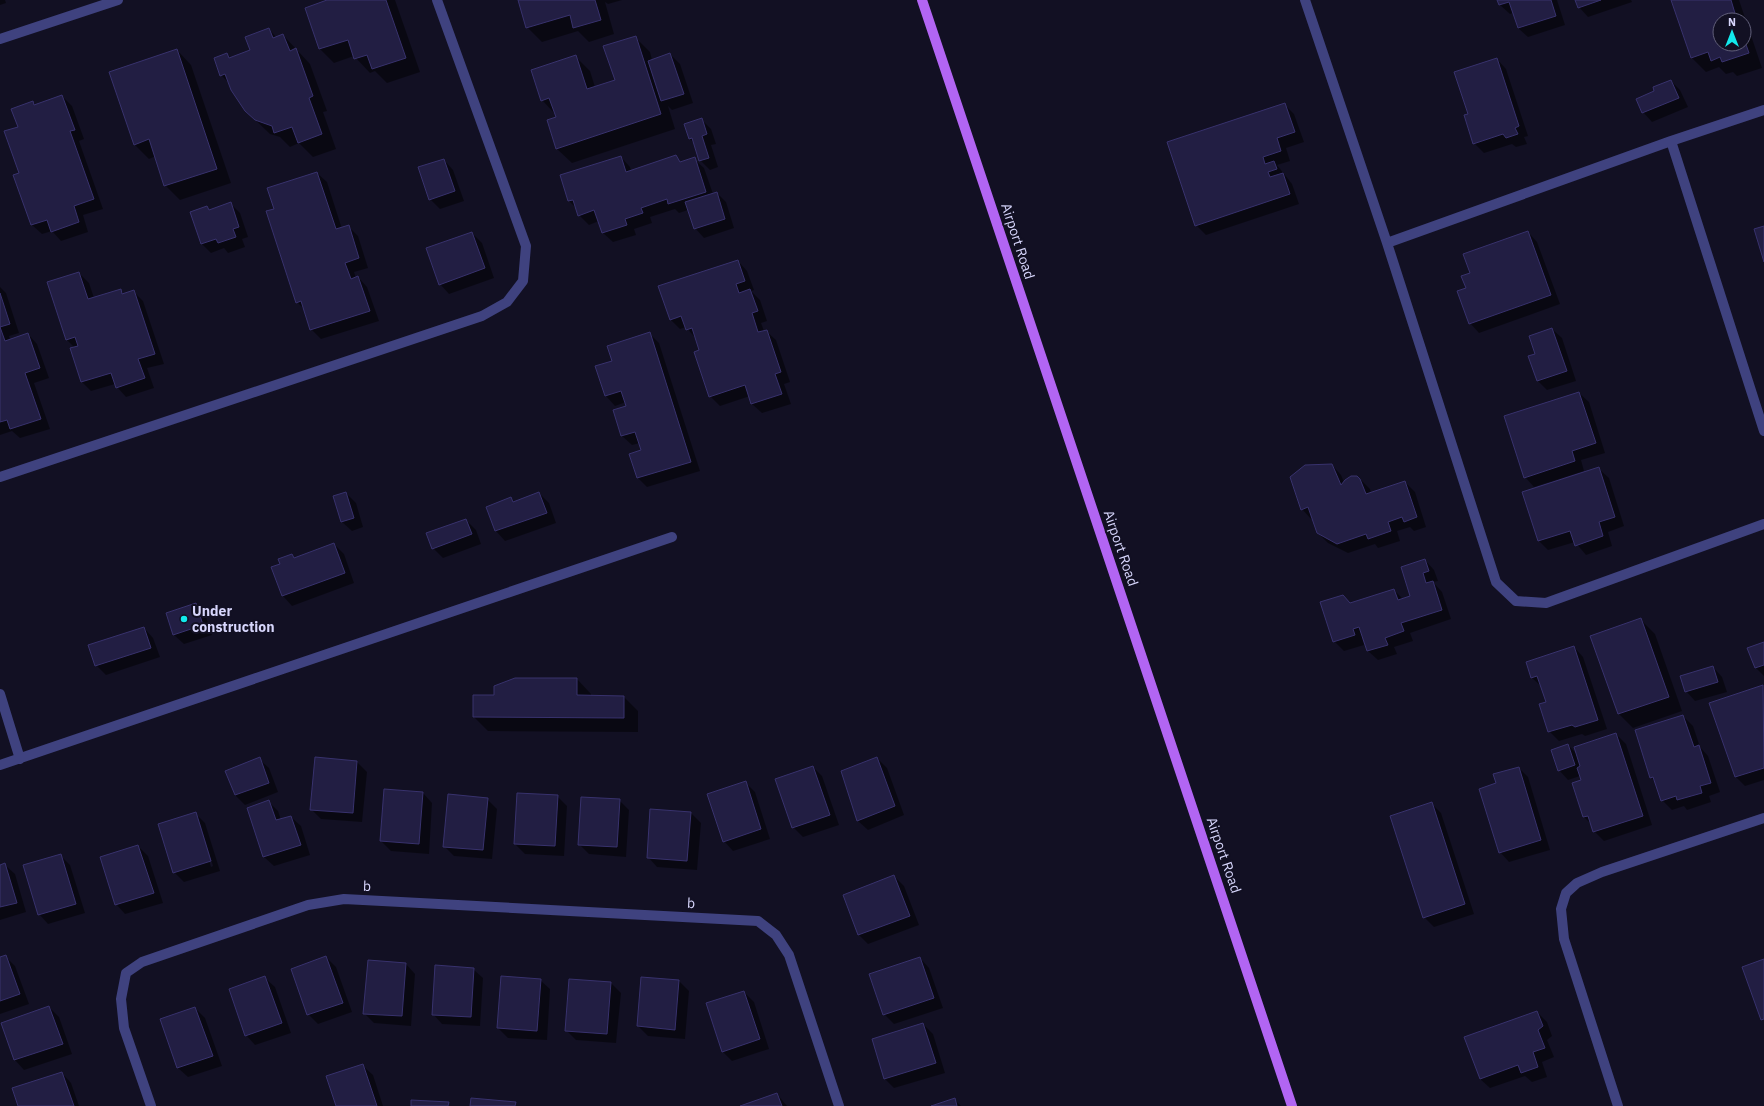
<svg xmlns="http://www.w3.org/2000/svg" width="1764" height="1106" font-family="'IBM Plex Sans',sans-serif">
	<style>
		.shadow { fill: #0007; fill-rule: evenodd }
		.building { fill: #221e43; stroke: #38326d }
		.lines { fill: none; stroke-linecap: round; stroke-linejoin: round }
		.street { stroke: #3f427f; stroke-width: 10 }
		.primary { stroke: #b265f3; stroke-width: 10 }
		.poi-dot { fill: #12e9ec; stroke: #121023; stroke-width: 1.5 }
		.labels { text-anchor: middle; dominant-baseline: central; stroke-width: 4; stroke-linejoin: round; paint-order: stroke }
		.street-label { font-size: 14px; fill: #d7d6fc; stroke: #121023 }
		.poi-label { font-size: 14px; font-weight: bold; fill: #d7d6fc; stroke: #121023; text-anchor: start }
	</style>
	<rect width="100%" height="100%" fill="#121023"/>
	<path class="shadow" d="M0,0h5l1,3 -6,2z
		M331,0h64l25,72 -33,11 -12,-12 -5,2 -16,-17 -20,7 -14,-14 -14,-41z
		M519,0h103l-14,4 -3,-2 9,32 -25,8 -11,-11 -36,11 -15,-15z
		M1498,0h59l8,25 -37,12 -10,-9 -5,-15 -3,1 -10,-9z
		M1576,0h55l1,2 -44,15 -9,-10z
		M1672,0h67l23,68 -25,8 -4,-4 -7,2 -7,-7 -13,5 -15,-15zM1720,20h24v24h-24z
		M269,29l7,8 7,-2 27,29 17,47 -4,1 13,37 -23,8 -14,-14 -9,4 -10,-10 -10,-3 -24,-23 -16,-27 -9,-9 6,-21 4,4 20,-7z
		M635,37l15,15 2,8 18,-6 10,10 13,39 -21,7 -4,-4 7,23 -103,34 -15,-14v-32l-2,-3 -13,-14 33,-44 15,15 5,16 21,-6z
		M177,50l14,15 40,118 -51,17 -15,-15 -9,-29 -7,3 -15,-15z
		M1497,59l9,10 22,67 -4,1 3,7 -11,3 -4,-3 -28,9 -10,-10 -5,-29z
		M1671,81l9,9 8,17 -36,15 -9,-10 13,-20z
		M62,96l10,10 12,33 -5,2 24,68 -20,6 5,17 -27,9 -9,-10 -10,3 -10,-9 -17,-49 5,-2 -1,-47 14,-25 3,3z
		M1284,104l10,10 10,28 -18,6 4,13 -13,4 15,19 7,20 -93,31 -10,-10z
		M701,119l10,10 5,15 -5,1 7,22 -8,3 -10,-10 -6,-17 -4,-4 -4,-15z
		M621,157l9,10 1,4 45,-14 5,5 13,-3 10,9 9,26 4,-1 9,9 8,26 -30,10 -9,-10 -7,-18 -9,3 -4,-4 -25,8 2,6 -18,6 2,6 -23,7 -10,-9 -4,-12 -10,4 -10,-10 -2,-6 -8,-8 -8,-25z
		M444,160l9,10 11,31 -24,8 -10,-10z
		M317,173l10,9 15,47 6,-3 10,10 10,32 -14,4 2,6 2,-1 9,10 12,34 -58,18 -10,-10 -6,-19 -8,-8 -22,-93z
		M231,204l9,9 8,24 -6,2 3,8 -17,6 -4,-5 -13,5 -10,-10 6,-36 3,3z
		M1528,232l9,10 23,62 -81,29 -9,-10 -3,-34 4,-16z
		M472,233l10,10 12,35 -45,16 -9,-10z
		M738,261l9,10 7,19 -3,1 9,9 7,21 -6,2 3,8h2l10,9 14,42 -6,2 7,20 -29,9 -10,-9 -2,-8 -30,10 -10,-10 -13,-56 -11,-13 -6,2 -10,-10zM686,315l-11,4v-2z
		M79,273l10,10 5,15 26,-8 5,5 9,-3 9,9 21,63 -17,4 7,20 -28,9 -9,-10 -2,-3 -24,7 -9,-9 -7,-34 -8,-8 -18,-57z
		M0,287l6,6 13,40 -10,3 1,4 18,-6 9,10 12,34 -15,5 16,46 -30,9 -8,-7 -12,4z
		M1552,329l10,9 14,43 -29,9 -9,-9 -8,-24 6,-2z
		M650,334l9,9 41,128 -53,16 -9,-9 4,-27 -2,-8 -8,2 -10,-9 5,-30 -1,-4 -11,4 -9,-10 -9,-29 17,-6z
		M1579,393l10,9 16,51 -24,7 3,11 -50,16 -9,-10z
		M1332,465l9,10 3,7 16,-3 10,10 1,5 34,-12 10,10 11,35 -12,4 -4,-4 -13,4 3,10 -22,7 -3,-4 -27,9 -20,-10 -10,-10 -5,-14h-2l-9,-10z
		M1599,469l10,9 15,48 -16,6 4,14 -26,9 -11,-13 -27,8 -9,-9z
		M346,493l10,10 7,24 -11,4 -10,-9z
		M539,493l10,10 7,20 -51,18 -9,-10 -9,-24 24,-9 4,4z
		M466,520l10,10 5,14 -38,14 -10,-10z
		M334,544l10,10 10,29 -62,23 -9,-10 -10,-28 8,-3 11,-10 4,4z
		M1425,560l9,10 4,11 -5,1 9,10 9,27 -41,14 3,8 -19,6 3,7 -19,6 -10,-9 -4,-13h-2l2,7 -20,6 -10,-10 17,-37 43,-14 10,10 8,-3z
		M195,604l10,10 7,21 -28,9 -10,-9z
		M1641,620l14,14 27,77 -49,17 -14,-14 -27,-77z
		M144,628l9,10 7,19 -54,18 -10,-10z
		M1764,643v33l-8,-8 -7,-19z
		M1574,647l9,10 24,72 -22,7 -3,-2 -23,7 -10,-10 -2,-28 -5,-16 -10,-9 -5,-16z
		M1713,667l9,10 5,15 -32,9 -9,-10z
		M577,679l14,15v2l33,1 14,14v21l-150,-1 -14,-14 21,-21z
		M1763,686l1,94 -19,6 -9,-9 -25,-73z
		M1683,716l10,10 7,21 8,9 12,36 -11,4 2,6 -24,8 -3,-4 -12,4 -10,-10 -6,-17 -5,-6z
		M1616,734l10,10 26,81 -48,16 -10,-10 -2,-6 -8,-8 -11,-34 9,-3 -2,-4 -12,4 -9,-10 9,-25 10,10z
		M315,758l42,4 10,10 -5,50 -41,-3 -10,-10z
		M877,758l10,10 17,47 -36,15 -10,-9 -16,-49z
		M259,759l10,9 9,24 -33,13 -10,-10 -9,-24z
		M813,767l9,9 17,49 -36,12 -10,-10z
		M1519,768l9,9 22,73 -41,12 -9,-10 -3,-68z
		M745,782l10,10 15,47 -37,12 -9,-10z
		M423,793l9,10 -3,51 -38,-3 -10,-10z
		M557,796l10,10 -3,50 -39,-2 -10,-10z
		M487,799l10,10 -5,50 -38,-3 -10,-10z
		M619,800l10,10 -3,47 -37,-3 -10,-10z
		M269,802l9,9 3,9 10,-3 10,9 9,29 -36,11 -10,-9z
		M1431,803l10,10 33,101 -40,13 -10,-10z
		M651,810l40,3 10,10 -4,47 -40,-3 -9,-10z
		M195,813l10,10 15,48 -36,11 -10,-10zM198,823h2l13,43 -2,1z
		M138,846l10,10 15,47 -38,11 -9,-10z
		M60,855l10,10 15,48 -37,11 -9,-10z
		M5,865l10,9 11,38 -26,8v-54z
		M894,876l10,10 15,39 -51,19 -9,-9z
		M5,956l10,10 14,38 -29,10v-56z
		M326,957l10,10 16,45 -34,12 -10,-10z
		M920,958l9,10 14,40 -49,16 -10,-10z
		M406,964l9,10 -4,52 -37,-3 -10,-10z
		M473,969l10,9 -3,48 -38,-2 -9,-10z
		M265,978l10,9 16,46 -36,12 -9,-10z
		M642,978l37,3 10,10 -4,48 -37,-3 -10,-10z
		M540,980l10,9 -3,51 -39,-2 -10,-10z
		M570,980l41,3 10,10 -5,50 -40,-3 -10,-10z
		M744,992l10,10 15,47 -37,12 -9,-9z
		M49,1007l10,10 13,37 -48,16 -9,-10 -13,-37z
		M195,1008l10,10 17,48 -34,11 -10,-9 -17,-48z
		M1537,1012l10,10 5,14 -5,4 7,17 -12,5 5,15 -15,5 -7,-6 -35,12 -10,-9z
		M923,1024l10,10 12,39 -51,15 -9,-9z
		M363,1066l10,9 10,31h-46z
		M62,1073l9,10 8,23h-60z
		M777,1094l10,12h-44z
		M954,1099l7,7h-27z"/>
	<path class="building" d="M327,0h59l20,58 -34,11 -5,-14 -13,4 -6,-19 -29,9 -14,-41z
		M518,0h77l6,20 -28,8 -3,-13 -44,13z
		M1497,0h54l5,16 -38,12 -9,-26 -10,3z
		M1575,0h26l-23,8z
		M1671,0h60l6,20h-17v24h24v-5l5,14 -27,9 -2,-5 -9,4 -3,-9 -17,6z
		M269,28l4,10 10,-4 7,17 6,-3 17,48 -4,2 13,36 -24,9 -6,-16 -18,6 -2,-7 -17,-6 -10,-9 -14,-21 -6,-16 -5,2 -6,-18 13,-5 2,5 21,-8 -5,-13z
		M636,36l25,78 -105,35 -9,-29 9,-3 -7,-19 -8,3 -10,-31 45,-15 11,34 28,-9 -12,-34z
		M177,49l40,120 -53,17 -15,-47 -15,6 -25,-73z
		M670,53l14,41 -23,7 -13,-40z
		M1497,58l22,68 -4,2 3,6 -12,4 -3,-4 -30,10 -9,-29 4,-1 -14,-42z
		M1671,80l8,18 -37,15 -6,-14 18,-8 -1,-4z
		M62,95l13,35 -5,1 24,68 -20,7 5,16 -28,10 -4,-12 -16,5 -18,-50 6,-2 -15,-42 14,-4 -7,-18 22,-8 1,4z
		M1285,103l10,29 -18,6 4,13 -18,6 2,7 9,-3 3,8 -9,3 2,5 13,-4 7,21 -95,32 -28,-84z
		M702,118l5,16 -5,2 7,22 -10,3 -7,-23 -3,1 -5,-15z
		M676,155l4,7 15,-5 11,35 -38,12 -1,-5 -26,9 2,5 -18,6 2,6 -25,8 -8,-23 -16,6 -5,-16 -5,1 -8,-26 61,-19 5,16z
		M444,159l11,32 -26,9 -11,-33z
		M317,172l19,57 13,-4 10,33 -14,5 6,16 7,-3 12,35 -60,19 -9,-29 -5,2 -30,-92 8,-2 -7,-21z
		M717,192l8,27 -31,10 -9,-27z
		M231,202l8,25 -6,2 3,8 -18,6 -2,-4 -15,5 -11,-32 17,-6 2,4z
		M1764,226v36l-10,-33z
		M1528,231l23,64 -82,29 -12,-33 9,-3 -5,-12 9,-3 -7,-19z
		M472,232l13,36 -46,17 -13,-37z
		M738,260l7,21 -9,3 3,9 11,-4 8,22 -6,2 6,19 9,-2 14,42 -6,2 7,20 -31,10 -6,-19 -36,12 -15,-45 5,-2 -7,-22 -6,2 -5,-14 -11,4 -12,-34z
		M79,272l9,27 33,-10 1,5 12,-4 21,64 -17,5 7,19 -29,10 -5,-15 -30,9 -11,-34 8,-2 -3,-9 -9,3 -19,-58z
		M0,293l10,31 -10,3 5,14 23,-8 12,35 -15,5 16,46 -31,10 -3,-9 -7,2z
		M1552,328l15,43 -30,10 -9,-25 7,-2 -6,-18z
		M650,332l41,130 -54,16 -8,-24 12,-4 -6,-18 -14,4 -8,-26 13,-4 -5,-15 -16,5 -10,-30 17,-5 -5,-15z
		M1579,392l17,51 -24,8 3,10 -51,17 -20,-62z
		M1332,464l9,21 4,-5 6,-4h6l3,3 6,15 39,-13 12,36 -13,5 -2,-5 -14,5 3,9 -23,8 -2,-5 -29,10 -20,-11 -9,-26 -7,3 -11,-33 15,-12z
		M1599,467l16,50 -16,5 4,14 -28,10 -5,-15 -32,10 -16,-49z
		M346,492l8,26 -13,4 -8,-26z
		M539,492l8,21 -52,18 -9,-24 25,-10 2,5z
		M466,519l6,15 -40,15 -6,-16z
		M334,543l11,30 -63,23 -11,-29 9,-3 -2,-5 14,-5 2,4z
		M1425,559l4,12 -6,2 3,10 7,-2 9,29 -41,13 3,8 -19,7 3,7 -21,6 -8,-24 -6,2 2,6 -22,7 -13,-40 23,-7 7,8 44,-14 4,11 12,-4 -9,-29z
		M196,603l7,22 -30,10 -7,-22z
		M1641,618l28,79 -51,17 -28,-78z
		M144,627l7,21 -56,18 -7,-21z
		M1764,642v23l-9,3 -8,-20z
		M1574,646l24,74 -23,7 -3,-2 -24,7 -9,-28 7,-2 -9,-26 -6,2 -5,-16z
		M1713,666l5,16 -33,10 -5,-16z
		M515,678h62v17l47,1v22l-151,-1v-22h21v-9z
		M1763,685l1,83 -29,9 -26,-74z
		M1683,715l11,32 5,-2 12,38 -11,3 2,7 -25,7 -1,-4 -15,5 -8,-24 -3,1 -15,-48z
		M1616,733l27,83 -50,16 -5,-16 -5,1 -11,-34 9,-3 -4,-12 3,-2 -6,-19z
		M1568,744l7,21 -17,6 -7,-21z
		M260,757l9,26 -34,12 -10,-24z
		M315,757l42,4 -4,52 -43,-3z
		M877,757l18,49 -38,15 -16,-50z
		M813,766l17,49 -38,13 -17,-49z
		M1519,767l22,73 -42,13 -20,-64 17,-6 -3,-9z
		M746,781l15,48 -38,13 -16,-48z
		M384,789l39,3 -4,52 -39,-3z
		M517,793l41,2 -3,51 -41,-2z
		M448,794l40,4 -5,52 -40,-3z
		M581,797l39,2 -3,48 -39,-2z
		M269,800l7,20 15,-4 10,29 -38,12 -16,-49z
		M1432,802l33,102 -42,14 -33,-102z
		M650,809l41,3 -4,49 -40,-3z
		M196,812l15,49 -38,12 -15,-49z
		M138,845l16,48 -39,12 -15,-48z
		M61,854l15,50 -38,11 -15,-50z
		M5,863l12,40 -17,4v-42z
		M894,875l16,41 -52,19 -15,-40z
		M6,955l14,39 -20,7v-44z
		M326,956l17,47 -36,12 -16,-46z
		M920,957l14,41 -51,17 -14,-41z
		M1764,959v60l-3,1 -19,-53z
		M368,960l38,3 -4,53 -39,-2z
		M435,965l39,3 -3,49 -39,-2z
		M265,976l17,47 -37,13 -16,-47z
		M501,976l40,3 -4,52 -40,-3z
		M641,977l38,3 -4,50 -38,-4z
		M569,979l42,3 -4,52 -42,-3z
		M744,991l16,48 -38,13 -16,-49z
		M49,1006l14,38 -49,16 -13,-37z
		M195,1007l18,49 -36,12 -17,-49z
		M1537,1011l6,15 -5,4 7,18 -12,4 5,15 -17,6 -3,-8 -38,14 -16,-42z
		M923,1023l13,40 -52,16 -12,-40z
		M363,1064l14,42h-41l-10,-30z
		M62,1072l12,34h-56l-6,-18z
		M777,1093l5,13h-42z
		M471,1098l45,4 -1,4h-45z
		M955,1098l2,8h-26z
		M411,1100l38,2 -1,4h-37z"/>
	<g class="lines">
		<path class="street" d="M1305,0l82,243 109,339 20,19 30,2 218,-79
			M0,39l118,-39
			M1671,141l93,290
			M1387,243l284,-102 93,-31
			M0,477l482,-161 25,-14 16,-21 3,-35 -89,-246
			M0,694l20,65
			M0,765l672,-228
			M151,1106l-27,-78 -3,-29 5,-26 16,-11 166,-57 36,-6 414,22 18,14 13,20 50,151
			M1618,1106l-54,-167 -3,-30 5,-16 11,-10 25,-11 162,-54"/>
		<path class="primary" d="M922,0l370,1106"/>
	</g>
	<circle class="poi-dot" cx="184" cy="619" r="4"/>
	<g class="labels">
		<g class="street-label">
			<text transform="translate(1018 241) rotate(72)">Airport Road</text>
			<text transform="translate(1121 548) rotate(71)">Airport Road</text>
			<text transform="translate(1224 855) rotate(71)">Airport Road</text>
			<text transform="translate(367 886) rotate(2)">b</text>
			<text transform="translate(691 903) rotate(3)">b</text>
		</g>
		<g class="poi-label">
			<text x="192" y="611">Under<tspan x="192" dy="16">construction</tspan></text>
		</g>
	</g>
	<g transform="translate(1732 32)"><circle r="19" fill="#121023" stroke="#615f7a"/>
	<path d="M0-3L7 15L0 10L-7 15Z" fill="#12e9ec"/>
	<text y="-6" font-size="11" font-weight="bold" text-anchor="middle" fill="#d7d6fc">N</text>
	</g>
</svg>
